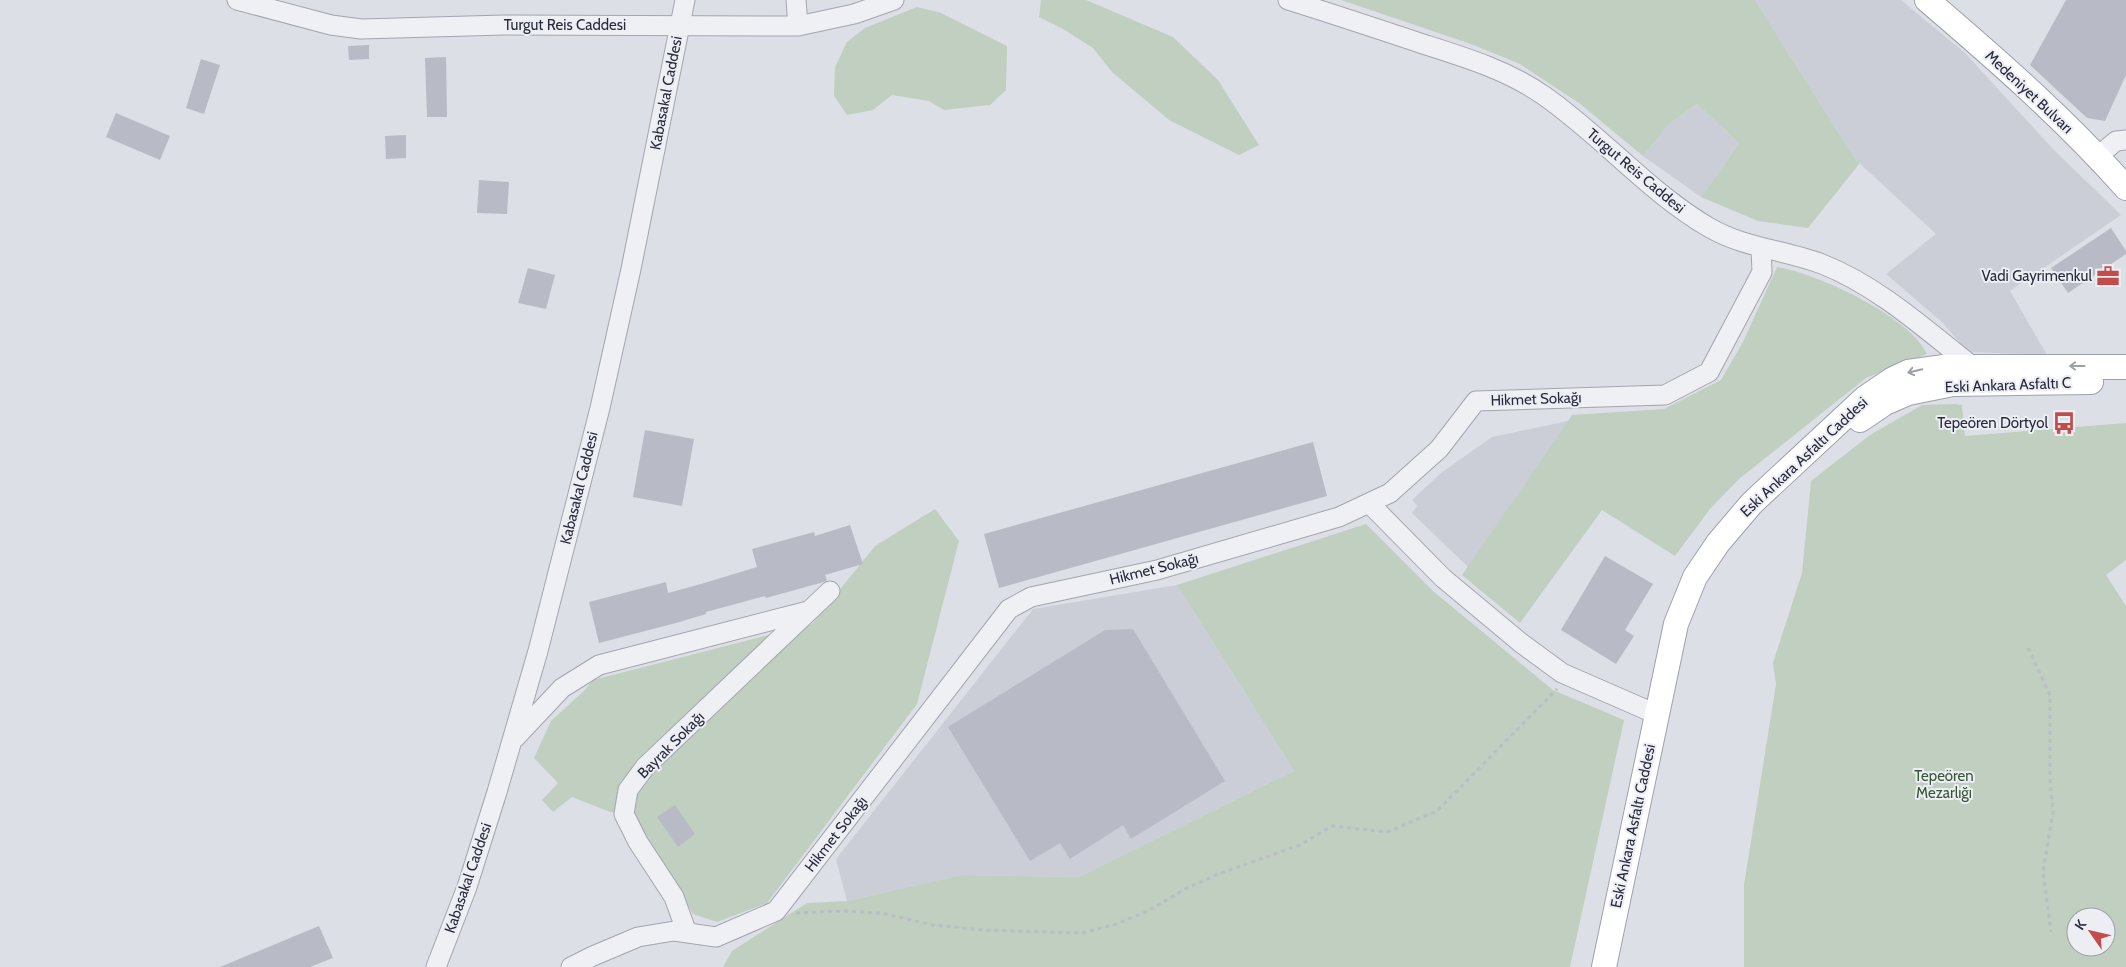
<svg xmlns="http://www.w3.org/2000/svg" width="2126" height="967" font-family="Cabin,sans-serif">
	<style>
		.built { fill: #cbced7 }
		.green { fill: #c0cfbf; fill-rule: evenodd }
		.building { fill: #b8bac5 }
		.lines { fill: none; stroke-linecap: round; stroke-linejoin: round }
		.minor-casing { stroke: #a3a5af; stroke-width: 21 }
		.major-casing { stroke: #9da2b0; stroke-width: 26 }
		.path { stroke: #bbbdc4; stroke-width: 3; stroke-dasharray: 4 4; stroke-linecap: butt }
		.minor { stroke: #eff0f4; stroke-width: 19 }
		.major { stroke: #fff; stroke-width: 24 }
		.oneway { stroke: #9ea0a7 }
		.labels { text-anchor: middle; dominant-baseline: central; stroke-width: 4; stroke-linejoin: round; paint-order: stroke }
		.street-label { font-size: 15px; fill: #282b3b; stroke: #eceef4 }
		.poi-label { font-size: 15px; fill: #282b3b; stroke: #eceef4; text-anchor: end }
		.park-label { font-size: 15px; fill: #375636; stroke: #eceef4 }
	</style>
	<rect width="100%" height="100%" fill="#dddfe6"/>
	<path class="built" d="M1755,0h146l64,53 87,95 69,67 -111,76 37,64 -79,-3 -26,-30 -56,-48 50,-40 -81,-75z
		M1697,104l42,39 -38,54 -58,-41 26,-32z
		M1568,421l-100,146 -56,-54 5,-7 -5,-6 29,-27 51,-36z
		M1177,585l117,186 -215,106 -118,-2 -114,26 -11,-42 197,-250z"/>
	<path class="green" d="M1041,0h45l87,37 45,43 41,65 -20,10 -70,-35 -57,-48 -19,-24 -30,-19 -24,-12z
		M1341,0h414l100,159 5,4 -52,65 -50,-7 -57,-24 38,-54 -42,-39 -28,20 -26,32 -64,-53 -59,-39 -49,-20z
		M917,7l24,6 66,33 -1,44 -16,15 -46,5 -15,-9 -37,-6 -19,15 -26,5 -13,-19 1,-29 12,-25 18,-14z
		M1777,267c40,6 134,50 150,87l-61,24 -127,101 -29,30 -35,47 -73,-46 -82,113 -58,-48 110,-160 92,-6 57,-29 22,-38z
		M1955,404l7,1 3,31 161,-13v137l-20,15 20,31v361h-382v-82l32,-201 -3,-21 29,-90 9,-92 59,-46 52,-30zM2076,917h30v30h-30z
		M935,509l24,32 -42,163 -150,199 -50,19 -24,-8 -61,-99 -22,-3 -38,-15 -19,15 -11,-12 16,-17 -24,-25 17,-37 33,-30 9,-11 219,-56 63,-78z
		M1366,524l67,67 120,99 71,30 -54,247h-847l9,-16 75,-48 40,-2 114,-26 118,2 215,-106 -117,-186z"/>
	<path class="building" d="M2066,0h60v75l-21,46 -18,-3 -57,-53z
		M369,45v14l-20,1 -1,-14z
		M446,57l1,60h-20l-2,-59z
		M201,59l19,6 -16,49 -18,-6z
		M116,113l54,23 -10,24 -54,-23z
		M406,135v23l-20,1 -1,-23z
		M479,180l30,2 -2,32 -30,-1z
		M2111,228l15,23v3l-58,39 -17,-25z
		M528,268l27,7 -9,34 -28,-6z
		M645,430l49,9 -12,67 -49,-9z
		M1313,442l14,54 -328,92 -15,-54z
		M850,525l13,39 -38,11 2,5 -3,2 -58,16 -1,-2 -59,16v2l-30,9 -77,20 -10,-41 77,-20 2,11 33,-9 56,-17 -5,-18 62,-17 1,4z
		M1605,556l48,28 -28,46 9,6 -18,28 -55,-34z
		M1133,629l92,152 -94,58 -8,-14 -53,34 -10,-16 -30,18 -82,-134 157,-97z
		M675,805l20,29 -17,13 -21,-30z
		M319,926l14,32 -23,9h-90z"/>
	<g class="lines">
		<defs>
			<path id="minor" d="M237,0l94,25 30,4 143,-4 294,1 56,-12 40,-14
				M796,0l2,26
				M1288,0c45,14 90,29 135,44 41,13 84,26 120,51 58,40 105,97 167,133 35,20 75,22 112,36 56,22 103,65 150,102
				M2098,156l18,-15 10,-1
				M1369,503l74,75 78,65 41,30 94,41
				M515,738l47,-50 37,-23 209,-54
				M687,933l-13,-36 -36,-55 -14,-28 4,-24 17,-23 185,-176
				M436,967l31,-80 30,-95 41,-141 62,-243 31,-139 54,-269
				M571,967l22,-11 45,-19 36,-6 42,6 60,-26 233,-302 22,-12 126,-27 182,-53 51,-24 49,-44 37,-48 189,-6 44,-23 53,-100 -1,-23"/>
			<path id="major" d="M1927,0c69,59 139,120 199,188
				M1860,420l25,-17 23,-10 45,-9 138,-2
				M1604,967l72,-343 19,-47 23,-34 34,-40 113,-105 28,-19 15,-7 36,-5h182"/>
		</defs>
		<use href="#minor" class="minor-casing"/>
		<use href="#major" class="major-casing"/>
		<path class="path" d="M2028,648l22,47v84l3,33 -10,59 8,61
			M796,913l48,-2 37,2 52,12 49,5 99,3 35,-9 32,-13 37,-22 33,-15 82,-29 32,-19 55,6 50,-21 120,-122"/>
		<use href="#minor" class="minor"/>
		<use href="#major" class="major"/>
	</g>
	<defs><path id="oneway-shaft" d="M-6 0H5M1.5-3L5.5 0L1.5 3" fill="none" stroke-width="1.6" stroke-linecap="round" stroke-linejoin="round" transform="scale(1.25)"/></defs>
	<g class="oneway">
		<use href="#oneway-shaft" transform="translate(2077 366) rotate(-180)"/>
		<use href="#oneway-shaft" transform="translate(1915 371) rotate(166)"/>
	</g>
	<defs>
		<symbol id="office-bare" viewBox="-9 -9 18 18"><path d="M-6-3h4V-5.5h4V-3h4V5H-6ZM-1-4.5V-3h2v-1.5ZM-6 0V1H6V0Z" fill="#c34b49" stroke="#eceef4" stroke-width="2.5" paint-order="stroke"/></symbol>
		<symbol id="bus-bare" viewBox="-9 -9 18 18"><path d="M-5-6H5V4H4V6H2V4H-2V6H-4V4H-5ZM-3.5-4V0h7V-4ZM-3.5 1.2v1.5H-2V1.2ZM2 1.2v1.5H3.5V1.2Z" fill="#c34b49" stroke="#eceef4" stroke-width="2.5" paint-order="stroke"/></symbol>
	</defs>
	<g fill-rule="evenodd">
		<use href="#office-bare" x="2092" y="260" width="32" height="32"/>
		<use href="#bus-bare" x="2048" y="407" width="32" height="32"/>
	</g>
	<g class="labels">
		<g class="street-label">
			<text x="565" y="25">Turgut Reis Caddesi</text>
			<text transform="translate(2029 92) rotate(43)">Medeniyet Bulvarı</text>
			<text transform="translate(666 93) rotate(-79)">Kabasakal Caddesi</text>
			<text transform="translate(1636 171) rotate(40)">Turgut Reis Caddesi</text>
			<text transform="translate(2008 385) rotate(-2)">Eski Ankara Asfaltı C</text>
			<text transform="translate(1536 399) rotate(-2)">Hikmet Sokağı</text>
			<text transform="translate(1804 457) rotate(-43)">Eski Ankara Asfaltı Caddesi</text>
			<text transform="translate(579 488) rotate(-76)">Kabasakal Caddesi</text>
			<text transform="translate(1154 569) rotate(-14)">Hikmet Sokağı</text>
			<text transform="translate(671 745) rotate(-45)">Bayrak Sokağı</text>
			<text transform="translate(1633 826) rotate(-78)">Eski Ankara Asfaltı Caddesi</text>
			<text transform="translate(836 834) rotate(-52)">Hikmet Sokağı</text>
			<text transform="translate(468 878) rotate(-71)">Kabasakal Caddesi</text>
		</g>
		<g class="poi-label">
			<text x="2092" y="276">Vadi Gayrimenkul</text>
			<text x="2048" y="423">Tepeören Dörtyol</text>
		</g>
		<g class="park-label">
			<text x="1944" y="776">Tepeören<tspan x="1944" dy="17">Mezarlığı</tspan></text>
		</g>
	</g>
	<g transform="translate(2091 932) rotate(304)"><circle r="24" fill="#eceef4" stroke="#9ea0aa"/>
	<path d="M0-4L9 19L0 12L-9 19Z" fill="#c34b49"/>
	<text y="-8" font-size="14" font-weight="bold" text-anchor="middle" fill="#282b3b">K</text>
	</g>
</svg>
